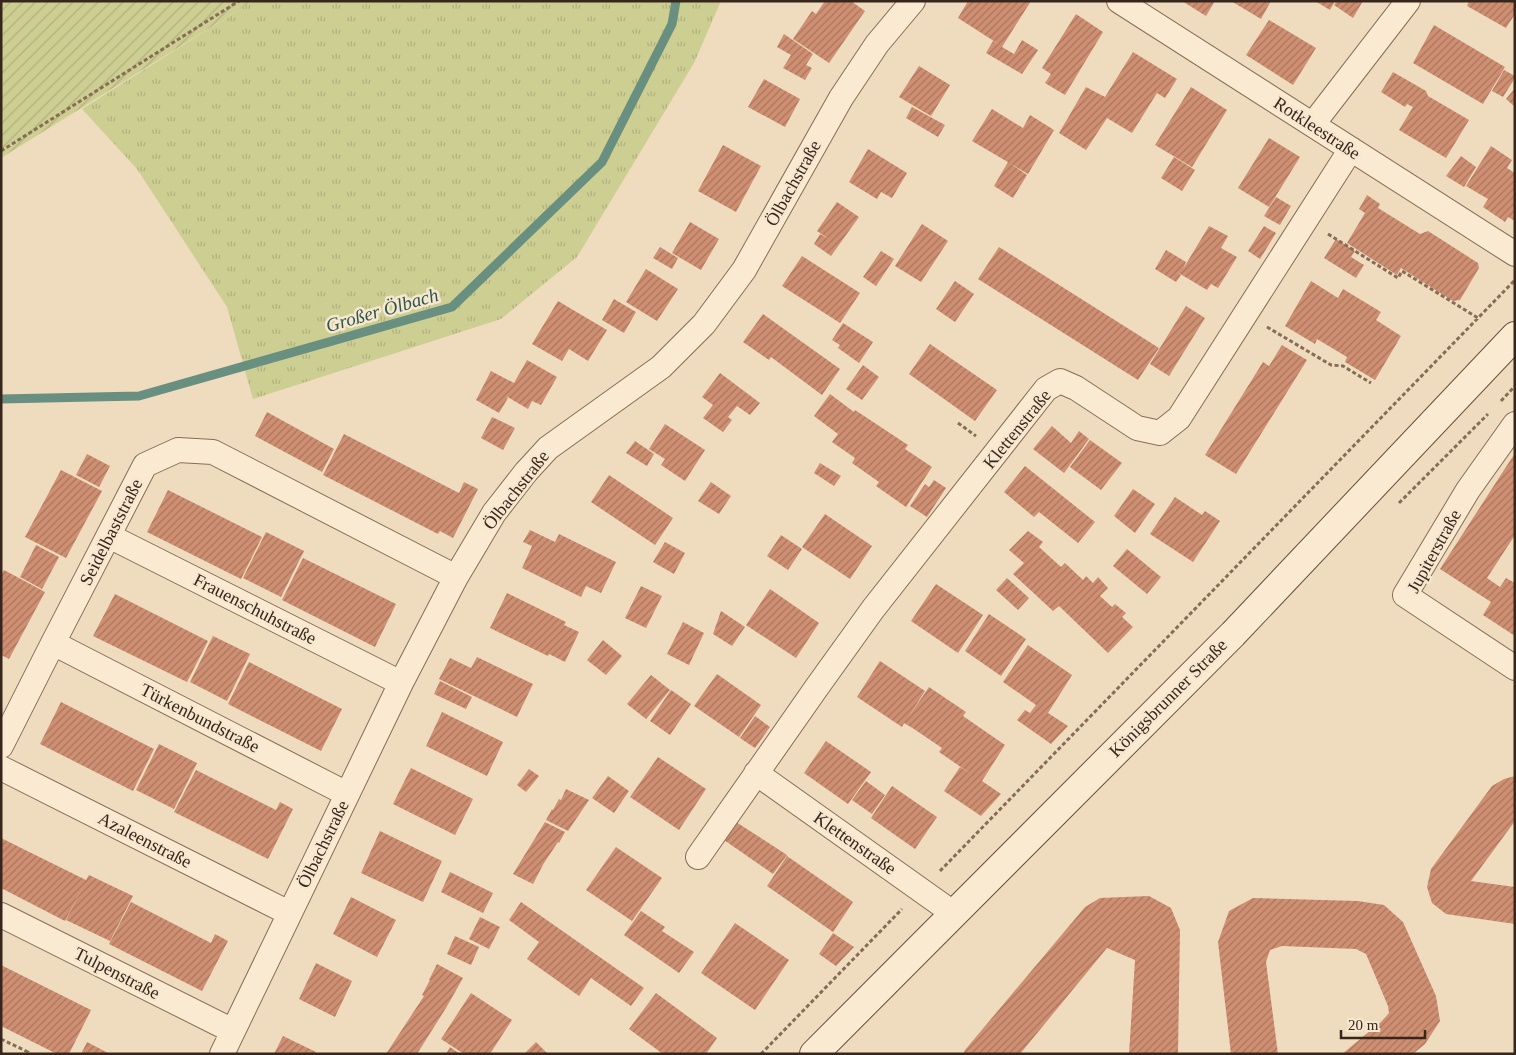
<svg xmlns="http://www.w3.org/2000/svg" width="1516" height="1055" font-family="Georgia,serif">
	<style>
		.grass { fill: url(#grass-tufts) }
		.garden { fill: url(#garden-furrows) }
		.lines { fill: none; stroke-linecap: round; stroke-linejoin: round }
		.stream { stroke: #698f81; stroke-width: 9 }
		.building { fill: url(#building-hatch) }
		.street-casing { stroke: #886c56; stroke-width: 26 }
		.secondary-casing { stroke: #6a4d3a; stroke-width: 30 }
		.path { stroke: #886c56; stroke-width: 3; stroke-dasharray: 4 2.5; stroke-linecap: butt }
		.street { stroke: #faead2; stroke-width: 24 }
		.secondary { stroke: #faead2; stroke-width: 28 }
		.labels { text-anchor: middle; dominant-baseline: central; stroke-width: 5; stroke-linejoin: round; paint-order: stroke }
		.street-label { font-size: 18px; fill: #37261c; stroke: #f7e7ce }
		.water-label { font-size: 19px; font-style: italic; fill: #2a5850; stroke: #f7e7ce }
	</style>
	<defs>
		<pattern id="grass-tufts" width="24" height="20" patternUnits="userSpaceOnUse" patternTransform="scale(1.25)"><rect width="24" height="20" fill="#cdce92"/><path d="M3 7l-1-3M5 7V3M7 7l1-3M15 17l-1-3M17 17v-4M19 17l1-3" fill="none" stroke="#b1b17d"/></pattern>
		<pattern id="garden-furrows" width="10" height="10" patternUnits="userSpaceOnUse" patternTransform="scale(1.25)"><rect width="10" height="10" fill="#cdce92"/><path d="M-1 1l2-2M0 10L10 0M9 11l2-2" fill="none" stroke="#b1b17d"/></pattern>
		<pattern id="building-hatch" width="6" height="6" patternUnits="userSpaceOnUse" patternTransform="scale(1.25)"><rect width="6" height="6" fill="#cf8f72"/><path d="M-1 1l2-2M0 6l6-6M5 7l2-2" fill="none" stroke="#a9755d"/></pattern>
	</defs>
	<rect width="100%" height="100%" fill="#efdcbe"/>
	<path class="grass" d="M251,1h470l-27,62 -117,194 -76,62 -248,80 -26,-92 -90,-138 -55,-60 163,-103z"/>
	<path class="garden" d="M1,1h250l-6,5 -244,152z"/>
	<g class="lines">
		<path class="stream" d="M1,399l138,-3 313,-89 150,-145 70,-138 4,-23"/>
	</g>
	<path class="building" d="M825,1h26l14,10 -36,52 -36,-24 19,-28 4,3z
		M968,1h63l-29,46 12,7 8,-14 16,10 -16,24 -36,-21 7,-12 7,4 -42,-27z
		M1182,1h33l-9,15z
		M1231,1h40l-10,18z
		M1315,1h20l-5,9z
		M1337,1h26l-10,17 -19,-13z
		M1469,1h46v13l-9,14 -39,-22z
		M1076,14l27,18 -38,63 -20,-12 6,-9 -9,-6z
		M1269,20l47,28 -23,37 -47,-30z
		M1434,25l71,42 -22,37 -70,-41z
		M784,34l29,20 -7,11 6,3 -7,12 -22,-12 8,-13 -14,-8z
		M1133,52l44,27 -12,19 -8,-5 -25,40 -25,-15 -21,32 -27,-17 27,-46 19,10z
		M919,66l31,19 -19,31 -32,-19z
		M1504,70l11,6v2l-12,19 -11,-6z
		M1393,72l33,19 2,5 41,24 -23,38 -47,-28 14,-23 -6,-3 -2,3 -24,-15z
		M764,79l36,20 -15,28 -37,-20z
		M1191,87l36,23 -35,57 -37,-22z
		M1515,88v19l-9,-8z
		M912,107l33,18 -7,12 -32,-19z
		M992,109l31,19 7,-13 24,15 -26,44 -56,-33z
		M1269,138l31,19 -31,50 -31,-19z
		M723,145l38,21 -25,46 -38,-21z
		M1491,146l21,14 -5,8 8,5v48l-7,-4 -3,5 -22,-15 5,-8 -22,-13z
		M868,149l39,24 -15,25 -11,-6 -4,7 -28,-17z
		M1461,156l15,11 -12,20 -18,-11z
		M1174,157l21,13 -13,21 -21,-13z
		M1008,162l19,13 -14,23 -19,-12z
		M1367,195l13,9 -2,4 42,26 8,-3 50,32 1,5 -19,32 -7,1 -52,-33 -4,7 -50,-32 18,-30 -6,-4z
		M1276,197l15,9 -11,19 -16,-9z
		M837,202l22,15 -28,39 -17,-12 6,-10 9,5 -12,-8z
		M690,222l29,17 -18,31 -29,-17z
		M922,224l26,17 -27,41 -26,-16z
		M1209,226l19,10 -7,12 16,9 -19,31 -7,-4 -4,6 -30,-18 4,3 -5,7 -21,-13 11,-19 20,12 -3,7z
		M1264,226l12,7 -16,26 -12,-8z
		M1336,239l19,12 -4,6 13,8 -8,13 -32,-20z
		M660,247l18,11 -6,11 -19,-11z
		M999,247l160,101 -21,32 -160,-101z
		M881,251l13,8 -18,27 -13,-9z
		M802,256l58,37 -20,30 -58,-37z
		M646,269l32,20 -21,32 -31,-19z
		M955,281l19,13 -19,28 -19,-13z
		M1311,281l27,17 5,-9 38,23 -5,8 25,16 -26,44 -30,-18 2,-5 -30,-18 -2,5 -30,-18z
		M614,299l22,13 -12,21 -22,-13z
		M558,301l49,29 -19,31 -19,-12 -7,12 -30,-17z
		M1186,306l19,12 -36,58 -19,-12z
		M763,314l77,55 -18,26 -51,-38 -2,3 -26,-18z
		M843,323l30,19 -14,21 -21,-15 2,-3 -8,-5z
		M930,344l67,46 -22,31 -66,-47z
		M1282,345l25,15 -71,114 -31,-19 58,-93 6,4z
		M527,360l30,17 -16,28 -9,-4 -4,8 -22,-13 2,2 -9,15 -23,-13 15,-29 23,12z
		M863,365l16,12 -17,23 -16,-11z
		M720,373l40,30 -10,12 -13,-9 -9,11 4,3 -9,12 -20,-14 10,-13 -11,-8z
		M830,394l24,18 1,-2 53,35 -3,4 27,18 -26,40 -30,-21 3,-4 -27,-19 3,-5 -23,-16 6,-8 -24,-18z
		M267,412l67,37 -12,23 -67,-36z
		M492,417l23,11 -12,22 -22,-12z
		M665,424l40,26 -20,31 -24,-16 4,-6 -16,-10z
		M1052,426l19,17 8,-12 10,8 -25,34 -31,-24z
		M344,434l115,59 5,-11 14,7 -25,49 -13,-7 -2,3 -115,-59z
		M1090,440l32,23 -21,27 -31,-23z
		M635,441l19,13 -7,12 -21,-13z
		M1515,453v82l-28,43 13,9 6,-9 9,5v53l-32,-21 8,-13 -51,-33z
		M87,454l23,12 -11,21 -23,-12z
		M820,463l21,13 -7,10 -20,-13z
		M1025,466l70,56 -17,21 -39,-31 -5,5 -30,-25z
		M61,470l41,21 -36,67 -41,-21z
		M609,475l64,43 -18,27 -64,-43z
		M934,480l12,8 -19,29 -17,-11 15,-22 4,3z
		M711,482l20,14 -12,18 -21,-13z
		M1133,489l22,15 -20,29 -21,-17z
		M168,490l94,47 -21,42 -94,-47z
		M1175,497l27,18 3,-4 15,10 -27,41 -43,-28z
		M825,514l47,32 -22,33 -48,-32z
		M530,530l25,12 4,-8 57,28 -15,31 -15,-7 -5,11 -59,-29 10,-22 -9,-4z
		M1028,531l15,11 -4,5 22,20 4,-4 18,17 3,-4 7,7 5,-6 10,11 -8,8 12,11 3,-3 11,9 -4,4 11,10 -25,26 -49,-47 -6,5 -40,-37 11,-11 -15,-13z
		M266,532l38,19 -23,46 -38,-19z
		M781,535l21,14 -14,21 -21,-14z
		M665,542l20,11 -11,21 -21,-12z
		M36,545l23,12 -17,32 -22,-12z
		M1127,549l34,28 -14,17 -34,-28z
		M303,558l93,46 -21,43 -93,-47z
		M4,570l41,22 -36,67 -8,-4v-80z
		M1007,578l22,20 -11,12 -22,-20z
		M936,584l47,31 -25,38 -47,-32z
		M641,586l21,10 -16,32 -21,-10z
		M770,589l49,34 -23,35 -50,-33z
		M507,593l59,29 -2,3 15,7 -14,30 -16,-8 -1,2 -58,-28z
		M115,594l93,47 -21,41 -94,-46z
		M721,611l24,16 -13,19 -19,-12z
		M989,614l37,25 -25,37 -36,-25z
		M683,622l21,11 -15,32 -22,-11z
		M213,636l37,18 -23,47 -37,-19z
		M603,640l19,16 -16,19 -19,-15z
		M1028,645l44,30 -24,38 20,13 -17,18 -34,-24 8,-10 5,3 6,-8 -33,-23z
		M477,657l56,27 -16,33 -78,-38 11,-21 21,10z
		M880,661l45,30 -18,28 22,-32 37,25 -3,4 42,29 -23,36 19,13 -20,22 -37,-25 16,-24 11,7 -32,-22 3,-4 -28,-19 -10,-6 -2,4 -45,-30z
		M249,662l93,47 -21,42 -93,-47z
		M717,674l44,31 -22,32 -45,-31z
		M651,675l19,15 -24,29 -19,-15z
		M440,681l32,16 -6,12 -32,-15z
		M671,690l20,14 -21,31 -20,-14z
		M61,702l93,47 -21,42 -93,-47z
		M442,712l61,30 -16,34 -61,-30z
		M755,716l15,11 -15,21 -15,-10z
		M826,741l45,31 -23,32 -44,-31z
		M159,744l38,19 -23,46 -38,-19z
		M658,757l48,32 -27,41 -49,-33z
		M411,768l62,31 -18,36 -62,-31z
		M529,769l10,7 -13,16 -9,-7z
		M196,770l80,40 4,-8 13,7 -25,50 -94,-47z
		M608,776l21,15 -15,22 -22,-15z
		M1515,776v45l-44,60 44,6v37l-69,-10 -14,-11 -5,-16 4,-18 61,-83 12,-7z
		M866,781l19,14 -13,19 -20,-14z
		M892,786l45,31 -22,32 -44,-31z
		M566,789l23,11 -21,31 -22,-11 6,-11 1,1 6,-11 2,1z
		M545,822l20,10 -6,11 -1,-1 -14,21 -11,21 -20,-10z
		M736,822l51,33 -14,19 -49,-34z
		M380,831l62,30 -19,41 -62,-29z
		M1,838l85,42 3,-5 44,21 -23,45 -44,-21 19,-38 -20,39 -64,-33z
		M616,847l46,31 -30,43 -46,-31z
		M787,856l66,46 -20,30 -66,-46z
		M450,872l43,21 -10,20 -42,-21z
		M1149,896l22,12 9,22 -2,124h-49l6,-94 -28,-12 -87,106h-57l2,-4 120,-143 15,-9z
		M351,897l45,23 -19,37 -44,-23z
		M1253,898l105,3 26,4 19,17 33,74 4,25 -15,23 -12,10h-71l39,-32 8,-9 -1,-7 -22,-52 -10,-5 -74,-3 -12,4 -4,12 12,92h-47l-13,-112 11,-31z
		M131,902l80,41 4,-9 13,7 -26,50 -93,-47z
		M521,902l123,86 -13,18 -40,-28 -12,18 -52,-37 12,-17 -30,-22z
		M641,911l24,16 -3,4 32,21 -15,21 -55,-38z
		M480,917l20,10 -11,22 -20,-10z
		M735,923l54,37 -34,50 -54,-37z
		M833,933l21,14 -18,19 -17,-12z
		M455,936l24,11 -8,18 -24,-11z
		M316,963l36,18 -17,36 -36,-18z
		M437,964l26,14 -17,30 -29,46h-31l38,-58 -2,-1 8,-15h-1z
		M1,965l90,45 -22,44h-12l-56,-28z
		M471,993l41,27 -22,34h-26l-23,-15z
		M656,993l61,45 -11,16h-43l-34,-25z
		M283,1036l33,16 -1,2h-41z
		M87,1042l23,12h-29z
		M536,1042l12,12h-24z
		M450,1047l10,7h-14z"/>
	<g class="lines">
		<defs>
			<path id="street" d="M1119,1l396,253
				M1313,124l95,-123
				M1515,424l-47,66 -63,105 110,73
				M109,536l292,147
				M53,643l294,151
				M1,746l52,-103 92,-178 33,-15 35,2 243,125
				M1,768l288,145
				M756,773l197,140
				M698,857l119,-170 56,-78 173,-220 14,-8 16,7 61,40 23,5 19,-15 172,-269
				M1,915l232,116
				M222,1054l179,-371 55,-106 38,-64 32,-41 22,-24 113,-81 43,-43 40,-54 97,-172 36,-54 36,-43"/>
			<path id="secondary" d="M814,1054l419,-420 282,-298"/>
		</defs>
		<use href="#street" class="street-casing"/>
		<use href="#secondary" class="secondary-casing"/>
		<path class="path" d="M1,151l238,-150
			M1328,234l70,44 4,-7 76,47
			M1267,327l64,38 12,1 28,17
			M1501,401l14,-15
			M958,423l18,13
			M1399,503l89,-89
			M940,871l574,-590
			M1,1039l27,13 -1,2
			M761,1054l141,-145"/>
		<use href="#street" class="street"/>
		<use href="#secondary" class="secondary"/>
	</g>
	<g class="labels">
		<g class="street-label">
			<text transform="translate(1317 128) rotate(33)">Rotkleestraße</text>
			<text transform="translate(793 183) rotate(-61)">Ölbachstraße</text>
			<text transform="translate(1017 429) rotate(-51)">Klettenstraße</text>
			<text transform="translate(516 490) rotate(-52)">Ölbachstraße</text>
			<text transform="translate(111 532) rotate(-63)">Seidelbaststraße</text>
			<text transform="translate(1434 551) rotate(-61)">Jupiterstraße</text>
			<text transform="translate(255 609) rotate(27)">Frauenschuhstraße</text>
			<text transform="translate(1168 698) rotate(-45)">Königsbrunner Straße</text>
			<text transform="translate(200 718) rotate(27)">Türkenbundstraße</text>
			<text transform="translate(145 840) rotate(27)">Azaleenstraße</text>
			<text transform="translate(855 843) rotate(35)">Klettenstraße</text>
			<text transform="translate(323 844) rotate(-64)">Ölbachstraße</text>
			<text transform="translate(117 973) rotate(27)">Tulpenstraße</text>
		</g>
		<g class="water-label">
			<text transform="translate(382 310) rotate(-16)">Großer Ölbach</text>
		</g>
	</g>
	<rect width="1516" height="1055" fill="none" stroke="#37261c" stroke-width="5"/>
	<path d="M1341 1030v8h84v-8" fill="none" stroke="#37261c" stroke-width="2.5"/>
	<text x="1348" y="1030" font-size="15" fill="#37261c" stroke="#f7e7ce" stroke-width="4" paint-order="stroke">20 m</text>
</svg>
